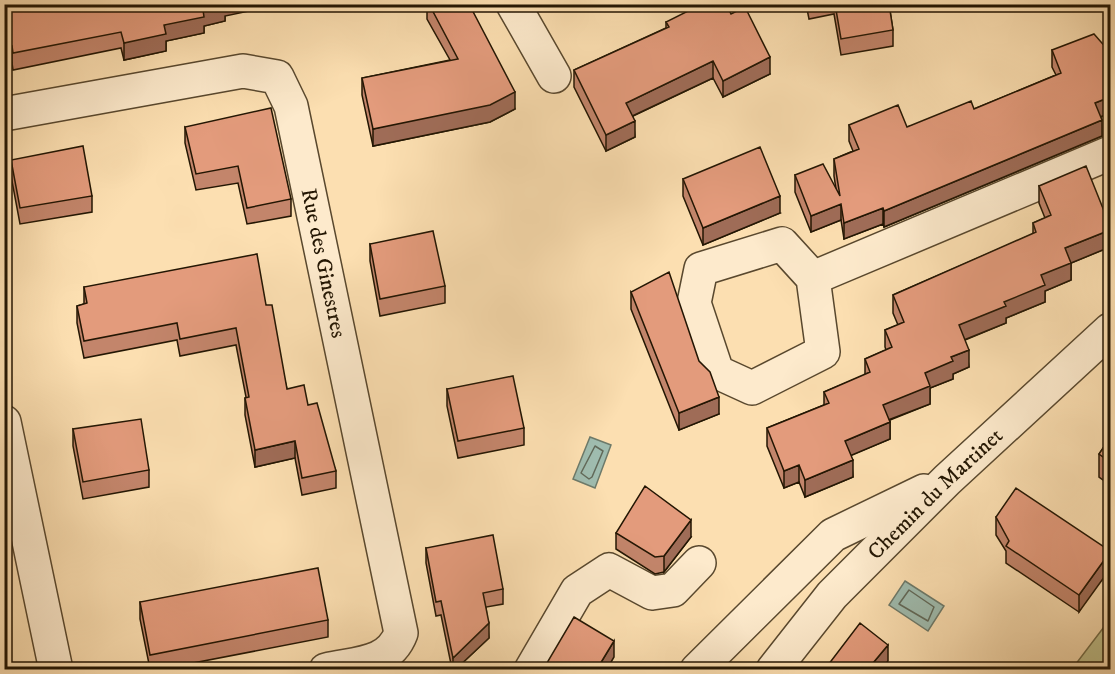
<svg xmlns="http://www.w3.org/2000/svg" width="1115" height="674" font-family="'IM FELL DW Pica',serif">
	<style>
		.green { fill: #c0c18b; stroke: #726c47; stroke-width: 1.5 }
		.water { fill: #9fbcaf; stroke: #6d7a6a; stroke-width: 1.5 }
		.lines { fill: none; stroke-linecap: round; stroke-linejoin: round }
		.shore { stroke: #616959; stroke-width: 1.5 }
		.minor-casing { stroke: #59482e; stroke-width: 36 }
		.minor { stroke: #fdeacc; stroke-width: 33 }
		.wall { fill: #c3856b; stroke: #231603; stroke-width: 1.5 }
		.shaded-wall { fill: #9f6c57; stroke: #231603; stroke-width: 1.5 }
		.building { fill: #e39b7c; stroke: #231603; stroke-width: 1.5 }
		.labels { text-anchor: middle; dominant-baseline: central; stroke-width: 4.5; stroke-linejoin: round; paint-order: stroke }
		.street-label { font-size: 22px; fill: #231603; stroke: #fdeacc }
	</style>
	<rect width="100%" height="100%" fill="#fcdfb1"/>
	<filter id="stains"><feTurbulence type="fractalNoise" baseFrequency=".00333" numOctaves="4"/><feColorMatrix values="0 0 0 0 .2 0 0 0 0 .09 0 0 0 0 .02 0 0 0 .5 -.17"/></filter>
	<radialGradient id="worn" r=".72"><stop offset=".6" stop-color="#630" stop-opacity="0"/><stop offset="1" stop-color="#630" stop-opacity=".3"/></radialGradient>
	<path class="green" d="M1110,619v50h-38z"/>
	<path class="water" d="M590,437l21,8 -16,43 -22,-9z
		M905,581l39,25 -16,25 -39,-26z"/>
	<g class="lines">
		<path class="shore" d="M595,446l8,5 -11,26 -3,2 -8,-6z
			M909,590l25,17 -6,14 -29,-17z"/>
		<defs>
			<g id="minor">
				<path d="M513,4l41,72"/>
				<path id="s1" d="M4,114l239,-43 34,6 14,29 110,527c-12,32 -44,30 -75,37"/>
				<path d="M782,244l31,34 10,74 -71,36 -35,-16 -23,-69 7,-34z"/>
				<path d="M813,278l297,-125"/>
				<path d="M4,422l52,248"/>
				<path d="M531,670l46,-79 32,-21 43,23 21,-3 26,-27"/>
				<path d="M697,670l136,-135 91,-44"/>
				<path id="s2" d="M773,670l59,-75 115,-115 163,-150"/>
			</g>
		</defs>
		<use href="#minor" class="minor-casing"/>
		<use href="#minor" class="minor"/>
	</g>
	<path class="wall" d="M427,4h42l46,105 -25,13 -117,24 -11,-51v-17l88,-18 -23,-41z
		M806,4h83l4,26v16l-52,9 -7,-41 -25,5z
		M4,5l221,11v5l-21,5v7l-38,8v10l-42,9 -3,-12 -108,22 -1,-7 -8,2z
		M731,14l39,60 -47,23 -10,-19 -80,38 2,21 -29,14 -32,-64v-17l92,-42v-6z
		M1110,48v65l-9,4 1,19 -218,91 -1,-3 -39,15 -3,-19 -30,12 -16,-40v-17l41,14 -2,-13v-17l19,-8 -4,-10v-16l58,2 67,-18 82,-34 -4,-8v-17h56z
		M185,127l106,72v17l-44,8 -9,-41 -42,7 -11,-47z
		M11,160l81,36v16l-72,12 -9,-48z
		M683,179l97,34 -77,32 -20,-49z
		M1039,186l71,40v21l-39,16v17l-26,11v11l-39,16v5l-41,17 4,27 -16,7v5l-23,9v16l-40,16v19l-39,16 2,22 -48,20 -6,-15 -15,6 -17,-42v-18l57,-23v-13l41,-17v-16l21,-9 -1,-3v-17l13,-5 -5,-12v-18l140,-61v-11l12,-5 -6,-15z
		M370,244l75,42v17l-65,13 -10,-55z
		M84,287l182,18 21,84 21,16 28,66v17l-34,7 -7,-37 -40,9 -10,-52v-17l1,-1 -10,-52 -56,11 -3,-16 -93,18 -7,-35v-17l7,-2z
		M631,292l88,122 -40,16 -48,-121z
		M447,389l77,39v17l-66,13 -11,-52z
		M73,429l76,41v17l-66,12 -10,-53z
		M1110,438v47l-11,-8v-23z
		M996,517l114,34 -31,61 -73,-49v-12l-10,-16z
		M616,533l75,4 -27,35 -9,2 -39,-25z
		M426,548l77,41v15l-17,3 3,31 -33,31h-4l-11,-54 -5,1 -10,-53z
		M140,602l188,18v17l-166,32h-12l-10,-50z"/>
	<path class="shaded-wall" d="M224,4h58l-57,12v5l-21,5v7l-38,8v10l-42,9v-17l40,-18 39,-15z
		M12,46v17l-8,2v-17z
		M770,57v17l-47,23v-16z
		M713,61v17l-87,41v-16z
		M515,92v17l-25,13 -117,24v-17z
		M1110,97v16l-15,6v-16z
		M1102,120v16l-218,91v-16z
		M635,121v16l-29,14v-16z
		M780,196v17l-77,32v-17z
		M841,204v16l-30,12v-16z
		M883,208v16l-39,15v-16z
		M1110,230v17l-39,16v17l-26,11v11l-39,16v5l-47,19v-17l82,-50 24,-27z
		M969,350v17l-16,7v5l-23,9v16l-47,18v-17l42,-32 26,-16z
		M719,397v17l-40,16v-17z
		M890,422v17l-45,19v-17z
		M295,441v17l-40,9v-17z
		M853,460v17l-48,20v-17z
		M799,465v17l-15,6v-17z
		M691,520v17l-27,35v-16z
		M1110,552v17l-31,43v-17z
		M489,623v15l-33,31h-3v-11z
		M614,641v16l-7,12h-10z
		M888,645v16l-7,8h-13z"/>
	<path class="building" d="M6,4h219v1l-22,5 1,7 -40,8 2,9 -42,9 -3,-11 -108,21 -1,-7 -8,2v-43z
		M429,4h40l46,88 -25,13 -117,24 -11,-51 96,-19z
		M702,4h24l5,10 14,-7 25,50 -47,24 -10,-20 -87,42 9,18 -29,14 -32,-65 95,-43 -3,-5z
		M835,4h54l4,26 -52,9z
		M1094,34l14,16 2,-2v49l-15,6 7,17 -218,91 -1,-3 -39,15 -3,-19 -30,12 -16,-41 28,-11 17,32 -6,-37 25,-10 -10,-24 49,-20 9,22 64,-26 3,8 87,-36 -9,-23z
		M271,108l20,91 -44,9 -9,-42 -42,8 -11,-47z
		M83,146l9,50 -72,12 -9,-48z
		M760,147l20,49 -77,32 -20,-49z
		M1086,166l24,60v4l-45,18 6,15 -30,12 4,10 -41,17 2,4 -47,19 10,25 -18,7 2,4 -28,12 5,13 -47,19 7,17 -45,19 8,19 -48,20 -6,-15 -15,6 -17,-43 62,-25 -5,-11 46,-20 -5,-13 27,-12 -7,-17 19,-8 -11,-27 143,-63 -3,-9 18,-8 -12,-29z
		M433,231l12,55 -65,13 -10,-55z
		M257,254l9,51h6l15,84 17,-4 4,20 9,-2 19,68 -34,7 -7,-37 -40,9 -10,-52 4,-1 -13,-69 -56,11 -3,-16 -93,18 -7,-35 10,-3 -3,-16z
		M669,272l30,89 11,11 9,25 -40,16 -48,-121z
		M513,376l11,52 -66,13 -11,-52z
		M141,419l8,51 -66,12 -10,-53z
		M1110,438v24l-11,-8z
		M645,486l46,34 -27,36 -9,1 -39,-24z
		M1016,488l94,63v1l-31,43 -73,-49 3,-5 -13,-24z
		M493,535l10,54 -20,4 6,30 -36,35 -12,-57 -5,1 -10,-54z
		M318,568l10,52 -178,35 -10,-53z
		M574,617l40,24 -17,28h-60l10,-6z
		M860,623l28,22 -20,24h-43z"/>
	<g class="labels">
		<g class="street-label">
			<text stroke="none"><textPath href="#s1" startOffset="470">Rue des Ginestres</textPath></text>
			<text stroke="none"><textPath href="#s2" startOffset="240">Chemin du Martinet</textPath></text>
		</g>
	</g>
	<rect width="1115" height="674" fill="none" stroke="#fcdfb1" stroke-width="24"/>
	<rect x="6" y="6" width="1103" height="662" fill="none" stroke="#231603" stroke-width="3"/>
	<rect x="12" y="12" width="1091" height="650" fill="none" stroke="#231603" stroke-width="1.5"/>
	<rect width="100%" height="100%" filter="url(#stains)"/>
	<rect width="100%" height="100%" fill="url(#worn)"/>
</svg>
